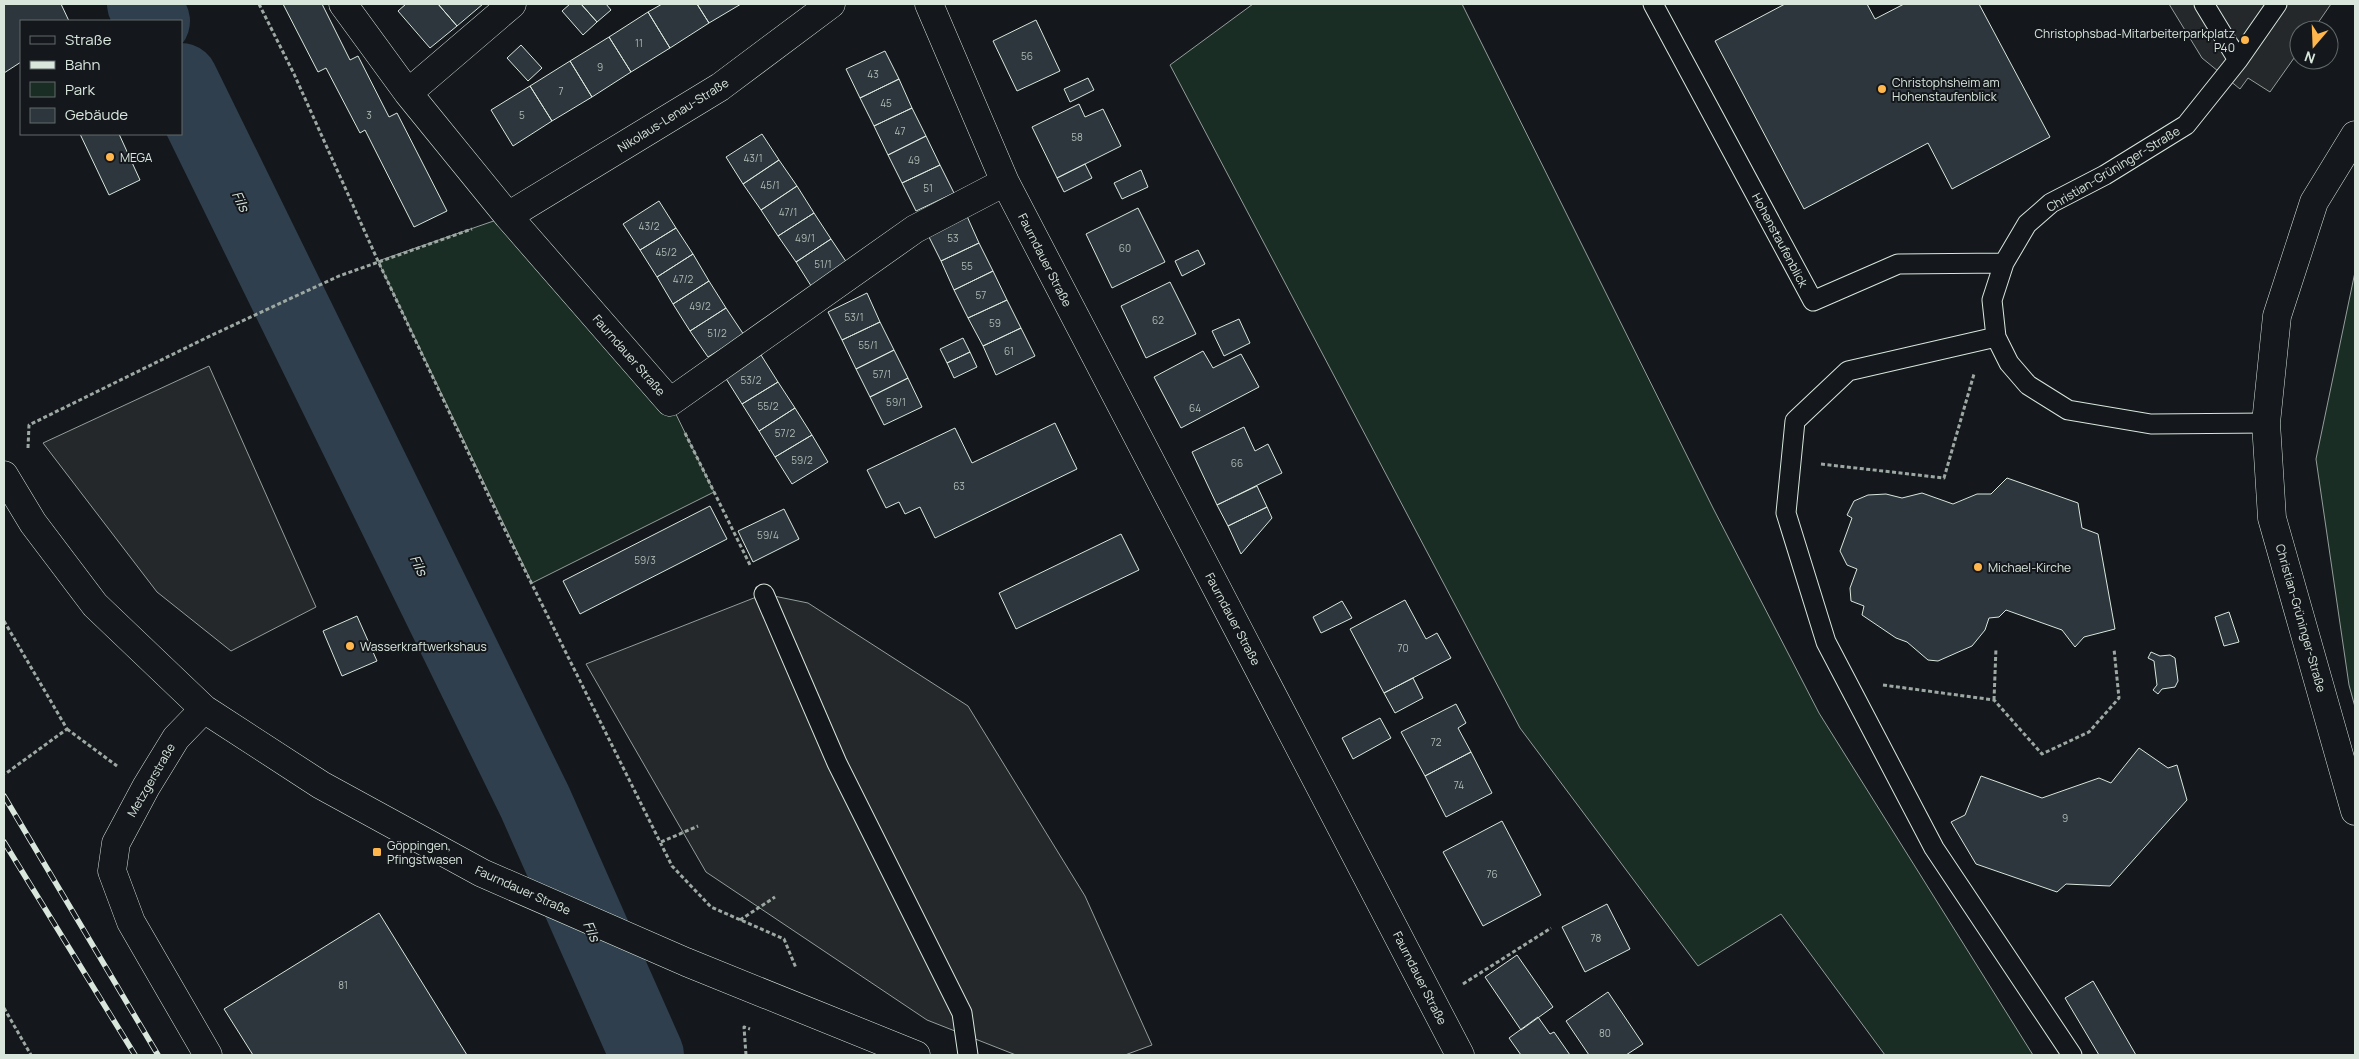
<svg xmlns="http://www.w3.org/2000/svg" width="2359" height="1059" font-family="Manrope,sans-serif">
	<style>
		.green { fill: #1a2d24; stroke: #939e99 }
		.parking { fill: #24282b; stroke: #939e99 }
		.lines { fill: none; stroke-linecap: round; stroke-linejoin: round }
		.river { stroke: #2f3f4d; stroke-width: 74 }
		.building { fill: #2c363c; stroke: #d8e6dc }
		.lane-casing { stroke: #d8e6dc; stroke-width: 21 }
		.street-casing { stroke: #d8e6dc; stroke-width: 29 }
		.secondary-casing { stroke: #d8e6dc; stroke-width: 29 }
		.path { stroke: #9da8a2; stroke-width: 3; stroke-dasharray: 4 2.5; stroke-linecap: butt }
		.lane { stroke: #14181c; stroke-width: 19 }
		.street { stroke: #14181c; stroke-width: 28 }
		.secondary { stroke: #14181c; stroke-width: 28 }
		.rail-casing { stroke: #d8e6dc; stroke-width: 5.5 }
		.rail { stroke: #14181c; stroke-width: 4; stroke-dasharray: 11; stroke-linecap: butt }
		.poi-dot { fill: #ffb74d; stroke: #14181c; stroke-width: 2 }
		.labels { text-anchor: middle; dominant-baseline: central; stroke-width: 4; stroke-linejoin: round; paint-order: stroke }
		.number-label { font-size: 10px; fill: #adbab4 }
		.poi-label { font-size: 12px; fill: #d8e6dc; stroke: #14181c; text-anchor: start }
		.street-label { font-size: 12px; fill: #d8e6dc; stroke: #14181c }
		.water-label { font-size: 14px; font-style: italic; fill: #d8e6dc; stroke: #14181c }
	</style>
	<rect width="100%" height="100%" fill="#14181c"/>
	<path class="green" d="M1253,4h209l251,504 106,205 214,342h-148l-104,-141 -83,52 -178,-238 -350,-663z
		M508,216l162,186 44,90 -182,91 -154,-322z
		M2355,272v435l-6,-22 -33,-226z"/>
	<path class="parking" d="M2169,4h162l-18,26h-14v21l-29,41 -22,-14 -8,11 -38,-31z
		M209,366l107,241 -85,44 -74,-59 -114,-149z
		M764,594l44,9 160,103 117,190 67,149 -27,10h-109l-89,-35 -221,-148 -120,-208z"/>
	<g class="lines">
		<path class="river" d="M144,4l9,17
			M181,80l354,722 112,253"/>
	</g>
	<path class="building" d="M4,4h57l8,17h-48v41l-17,11z
		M283,4h39l28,56 8,-4 31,61 8,-4 50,98 -33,16 -49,-97 -5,3 -34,-65 -8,4z
		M406,4h32l19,22 -27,22 -32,-37z
		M438,4h45l-26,22z
		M570,4h11l16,18 -14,13 -21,-24z
		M581,4h25l5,6 -14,12z
		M662,4h35l12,19 -39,25 -22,-36z
		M697,4h44l-32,19z
		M1785,4h82l8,15 29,-15h75l71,133 -98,52 -24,-46 -124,66 -89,-168z
		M648,12l22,36 -39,24 -22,-35z
		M1036,20l24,51 -43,20 -24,-50z
		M609,37l22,35 -39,25 -22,-36z
		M521,45l21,23 -14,13 -21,-23z
		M885,51l14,28 -39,19 -14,-29z
		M570,61l22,36 -40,24 -22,-35z
		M1088,78l6,12 -24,12 -6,-13z
		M899,79l13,29 -38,18 -14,-28z
		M530,86l22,35 -39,25 -22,-36z
		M1079,104l6,13 18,-8 18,37 -64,32 -25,-51z
		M912,108l14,28 -38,19 -14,-29z
		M80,134h39l21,46 -31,15z
		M762,134l17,26 -36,24 -17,-27z
		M926,136l14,29 -38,18 -14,-28z
		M779,160l18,26 -36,24 -18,-26z
		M1085,164l7,14 -28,14 -7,-14z
		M940,165l14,28 -38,18 -14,-28z
		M1141,170l7,17 -26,12 -8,-16z
		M797,186l17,27 -36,23 -17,-26z
		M659,201l17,27 -36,22 -17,-26z
		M1138,208l27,54 -53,26 -26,-54z
		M814,213l17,26 -35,23 -18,-26z
		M966,214l13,29 -38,18 -14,-28z
		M676,228l17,26 -36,23 -17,-27z
		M831,239l18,27 -36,23 -17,-27z
		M979,243l14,28 -39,19 -13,-29z
		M1198,250l7,14 -23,12 -7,-15z
		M693,254l16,27 -36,23 -16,-27z
		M993,271l14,29 -39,18 -14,-28z
		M709,281l17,27 -36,23 -17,-27z
		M1170,282l26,52 -50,24 -25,-52z
		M867,293l13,29 -38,18 -14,-28z
		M1007,300l14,28 -38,18 -15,-28z
		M726,308l18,27 -36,22 -18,-26z
		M1239,319l11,24 -26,13 -12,-25z
		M880,322l14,28 -38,19 -14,-29z
		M1021,328l14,28 -39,19 -13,-29z
		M963,338l7,14 -23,11 -7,-14z
		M894,350l14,28 -38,19 -14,-28z
		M1203,351l10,17 28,-14 18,33 -78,41 -27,-51z
		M970,352l7,15 -23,11 -7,-15z
		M761,355l17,27 -36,22 -17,-27z
		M908,378l14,29 -38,18 -14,-28z
		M778,382l17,26 -36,23 -17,-27z
		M795,408l17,27 -37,22 -16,-26z
		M1055,423l22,46 -142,69 -15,-31 -15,7 -6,-12 -13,6 -19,-38 88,-42 17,35z
		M1244,427l11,24 13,-7 14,29 -65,32 -25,-53z
		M812,435l16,27 -36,22 -17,-27z
		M2007,478l71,25 4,25 16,6 17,95 -31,8 -9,10 -13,-17 -56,-20 -7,7 -10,1 -4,12 -13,16 -34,15 -10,-1 -21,-18 -11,-4 -34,-23 2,-9 -13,-5 -1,-13 7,-19 -10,-4 -7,-14 12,-33 -5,-3 7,-14 14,-6 18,-1 16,4 20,-5 31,11 24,-10h14z
		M1257,486l10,21 -39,19 -11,-21z
		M710,506l17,33 -147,75 -17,-33z
		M1267,507l5,11 -31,36 -13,-28z
		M784,509l15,30 -46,23 -15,-31z
		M1121,534l18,36 -123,59 -17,-36z
		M1405,600l21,39 11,-6 14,25 -67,35 -34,-64z
		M1342,601l10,17 -31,15 -8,-16z
		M2229,612l10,30 -15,4 -9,-29z
		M357,616l20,45 -35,15 -19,-45z
		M2151,652l9,4 10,-1 5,3 3,23 -3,6 -13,2 -4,5 -5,-4 4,-5 -3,-24 -6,-3z
		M1413,678l10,20 -28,15 -11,-20z
		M1456,704l10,19 -8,5 13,24 -46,24 -24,-44z
		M1380,718l11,20 -38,21 -11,-21z
		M2139,748l29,20 9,-3 10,35 -77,86 -44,-2 -9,8 -81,-28 -25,-42 14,-7 16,-39 61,22 57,-20 12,5z
		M1471,752l21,41 -46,24 -21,-41z
		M1502,821l39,74 -58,31 -40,-74z
		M1607,904l23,45 -45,23 -23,-45z
		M379,913l88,142h-214l-29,-46z
		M1517,955l36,52 -32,23 -36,-53z
		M2093,981l43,74h-37l-34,-57z
		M1608,992l35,52 -17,11h-37l-23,-34z
		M1538,1017l12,17 4,-2 16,23h-49l-12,-17z"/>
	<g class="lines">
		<defs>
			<path id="lane" d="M1653,4l160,297 85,-37 106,-1
				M2204,4l34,56
				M1996,337l-148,34 -53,50 -9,92 40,129 108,206 138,207
				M2266,423l-115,1 -83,-14 -40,-25 -19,-22 -13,-26 -4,-37 12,-37 23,-39 24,-21 54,-28 81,-50 52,-65 39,-56
				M764,594l73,169 125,250 6,42"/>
			<path id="street" d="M343,4l65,89 104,-89
				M929,4l76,178 455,873
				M408,93l100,123 162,186 245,-173 90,-47
				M508,216l212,-129 111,-83
				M4,475l29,48 62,82 109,104 117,76 161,88 204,89 230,93
				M204,709l-28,29 -30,49 -30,56 -4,28 19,51 77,133"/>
			<path id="secondary" d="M2355,135l-41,67 -37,114 -11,107 6,95 83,293"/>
		</defs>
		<use href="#lane" class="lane-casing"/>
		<use href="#street" class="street-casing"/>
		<use href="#secondary" class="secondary-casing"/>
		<path class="path" d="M259,4l35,70 84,187 124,263 170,342 39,41 73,32 12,29
			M685,433l66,134
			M28,448l1,-23 183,-90 127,-59 133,-47
			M1821,464l123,14 30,-104
			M4,621l63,108 -62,45
			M1883,685l111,15 48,54 47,-22 30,-34 -5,-49
			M1994,700l2,-52
			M67,729l50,37
			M661,842l37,-16
			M740,920l35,-23
			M1463,984l88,-56
			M4,1008l27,47
			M746,1055l-2,-28 6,2"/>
		<use href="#lane" class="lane"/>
		<use href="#street" class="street"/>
		<use href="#secondary" class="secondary"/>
		<defs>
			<path id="rail" d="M4,796l154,259
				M4,842l131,213"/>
		</defs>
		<use href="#rail" class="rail-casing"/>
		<use href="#rail" class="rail"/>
	</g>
	<g class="poi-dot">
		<circle cx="2245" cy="40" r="5"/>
		<circle cx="1882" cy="89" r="5"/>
		<circle cx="110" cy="157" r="5"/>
		<circle cx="1978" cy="567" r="5"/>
		<circle cx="350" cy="646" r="5"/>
		<rect x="372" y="847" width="10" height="10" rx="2.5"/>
	</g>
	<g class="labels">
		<g class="number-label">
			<text x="639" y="43">11</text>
			<text x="1027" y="56">56</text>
			<text x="600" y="67">9</text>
			<text x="873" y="74">43</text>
			<text x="561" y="91">7</text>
			<text x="886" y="103">45</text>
			<text x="369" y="115">3</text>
			<text x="522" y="115">5</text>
			<text x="900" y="131">47</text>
			<text x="1077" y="137">58</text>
			<text x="753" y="158">43/1</text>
			<text x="914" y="160">49</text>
			<text x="770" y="185">45/1</text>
			<text x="928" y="188">51</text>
			<text x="788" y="212">47/1</text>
			<text x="649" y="226">43/2</text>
			<text x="805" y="238">49/1</text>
			<text x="953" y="238">53</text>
			<text x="1125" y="248">60</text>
			<text x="666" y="252">45/2</text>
			<text x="823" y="264">51/1</text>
			<text x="967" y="266">55</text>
			<text x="683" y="279">47/2</text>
			<text x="981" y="295">57</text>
			<text x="700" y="306">49/2</text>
			<text x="854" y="317">53/1</text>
			<text x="1158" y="320">62</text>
			<text x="995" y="323">59</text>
			<text x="717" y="333">51/2</text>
			<text x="868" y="345">55/1</text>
			<text x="1009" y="351">61</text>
			<text x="882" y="374">57/1</text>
			<text x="751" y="380">53/2</text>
			<text x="896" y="402">59/1</text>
			<text x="768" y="406">55/2</text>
			<text x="1195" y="408">64</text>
			<text x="785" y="433">57/2</text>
			<text x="802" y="460">59/2</text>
			<text x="1237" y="463">66</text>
			<text x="959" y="486">63</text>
			<text x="768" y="535">59/4</text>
			<text x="645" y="560">59/3</text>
			<text x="1403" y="648">70</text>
			<text x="1436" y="742">72</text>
			<text x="1459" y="785">74</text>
			<text x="2065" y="818">9</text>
			<text x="1492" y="874">76</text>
			<text x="1596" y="938">78</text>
			<text x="343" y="985">81</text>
			<text x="1605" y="1033">80</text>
		</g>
		<g class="poi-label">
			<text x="2235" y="33" text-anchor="end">Christophsbad-Mitarbeiterparkplatz<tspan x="2235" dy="14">P40</tspan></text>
			<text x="1892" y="82">Christophsheim am<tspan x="1892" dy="14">Hohenstaufenblick</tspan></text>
			<text x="120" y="157">MEGA</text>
			<text x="1988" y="567">Michael-Kirche</text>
			<text x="360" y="646">Wasserkraftwerkshaus</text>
			<text x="387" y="845">Göppingen,<tspan x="387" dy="14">Pfingstwasen</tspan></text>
		</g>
		<g class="street-label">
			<text transform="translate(673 115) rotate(-32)">Nikolaus-Lenau-Straße</text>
			<text transform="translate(2113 169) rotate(-31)">Christian-Grüninger-Straße</text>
			<text transform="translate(1780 240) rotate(62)">Hohenstaufenblick</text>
			<text transform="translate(1045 260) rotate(63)">Faurndauer Straße</text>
			<text transform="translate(629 355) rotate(49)">Faurndauer Straße</text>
			<text transform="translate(2301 618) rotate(74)">Christian-Grüninger-Straße</text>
			<text transform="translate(1233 619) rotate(62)">Faurndauer Straße</text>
			<text transform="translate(151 780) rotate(-60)">Metzgerstraße</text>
			<text transform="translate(523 890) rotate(24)">Faurndauer Straße</text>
			<text transform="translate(1420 978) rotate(63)">Faurndauer Straße</text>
		</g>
		<g class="water-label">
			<text transform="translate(241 201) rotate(64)">Fils</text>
			<text transform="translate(419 565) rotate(64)">Fils</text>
			<text transform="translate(592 931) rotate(66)">Fils</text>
		</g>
	</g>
	<rect width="2359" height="1059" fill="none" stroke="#d8e6dc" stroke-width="10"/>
	<rect x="20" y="20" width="162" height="115" fill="#14181c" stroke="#626a69"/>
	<rect x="30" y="36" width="25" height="8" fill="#14181c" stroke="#626a69"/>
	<text x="65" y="45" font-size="15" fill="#d8e6dc">Straße</text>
	<rect x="30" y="61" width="25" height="8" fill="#d8e6dc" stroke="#626a69"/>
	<text x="65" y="70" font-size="15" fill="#d8e6dc">Bahn</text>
	<rect x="30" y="82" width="25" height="15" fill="#1a2d24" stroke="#626a69"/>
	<text x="65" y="95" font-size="15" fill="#d8e6dc">Park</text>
	<rect x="30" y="108" width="25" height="15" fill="#2c363c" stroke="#626a69"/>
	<text x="65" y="120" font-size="15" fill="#d8e6dc">Gebäude</text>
	<g transform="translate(2314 45) rotate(199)"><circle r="24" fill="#14181c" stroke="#626a69"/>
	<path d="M0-4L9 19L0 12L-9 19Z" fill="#ffb74d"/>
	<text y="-8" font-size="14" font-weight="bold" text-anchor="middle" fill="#d8e6dc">N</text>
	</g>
</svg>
